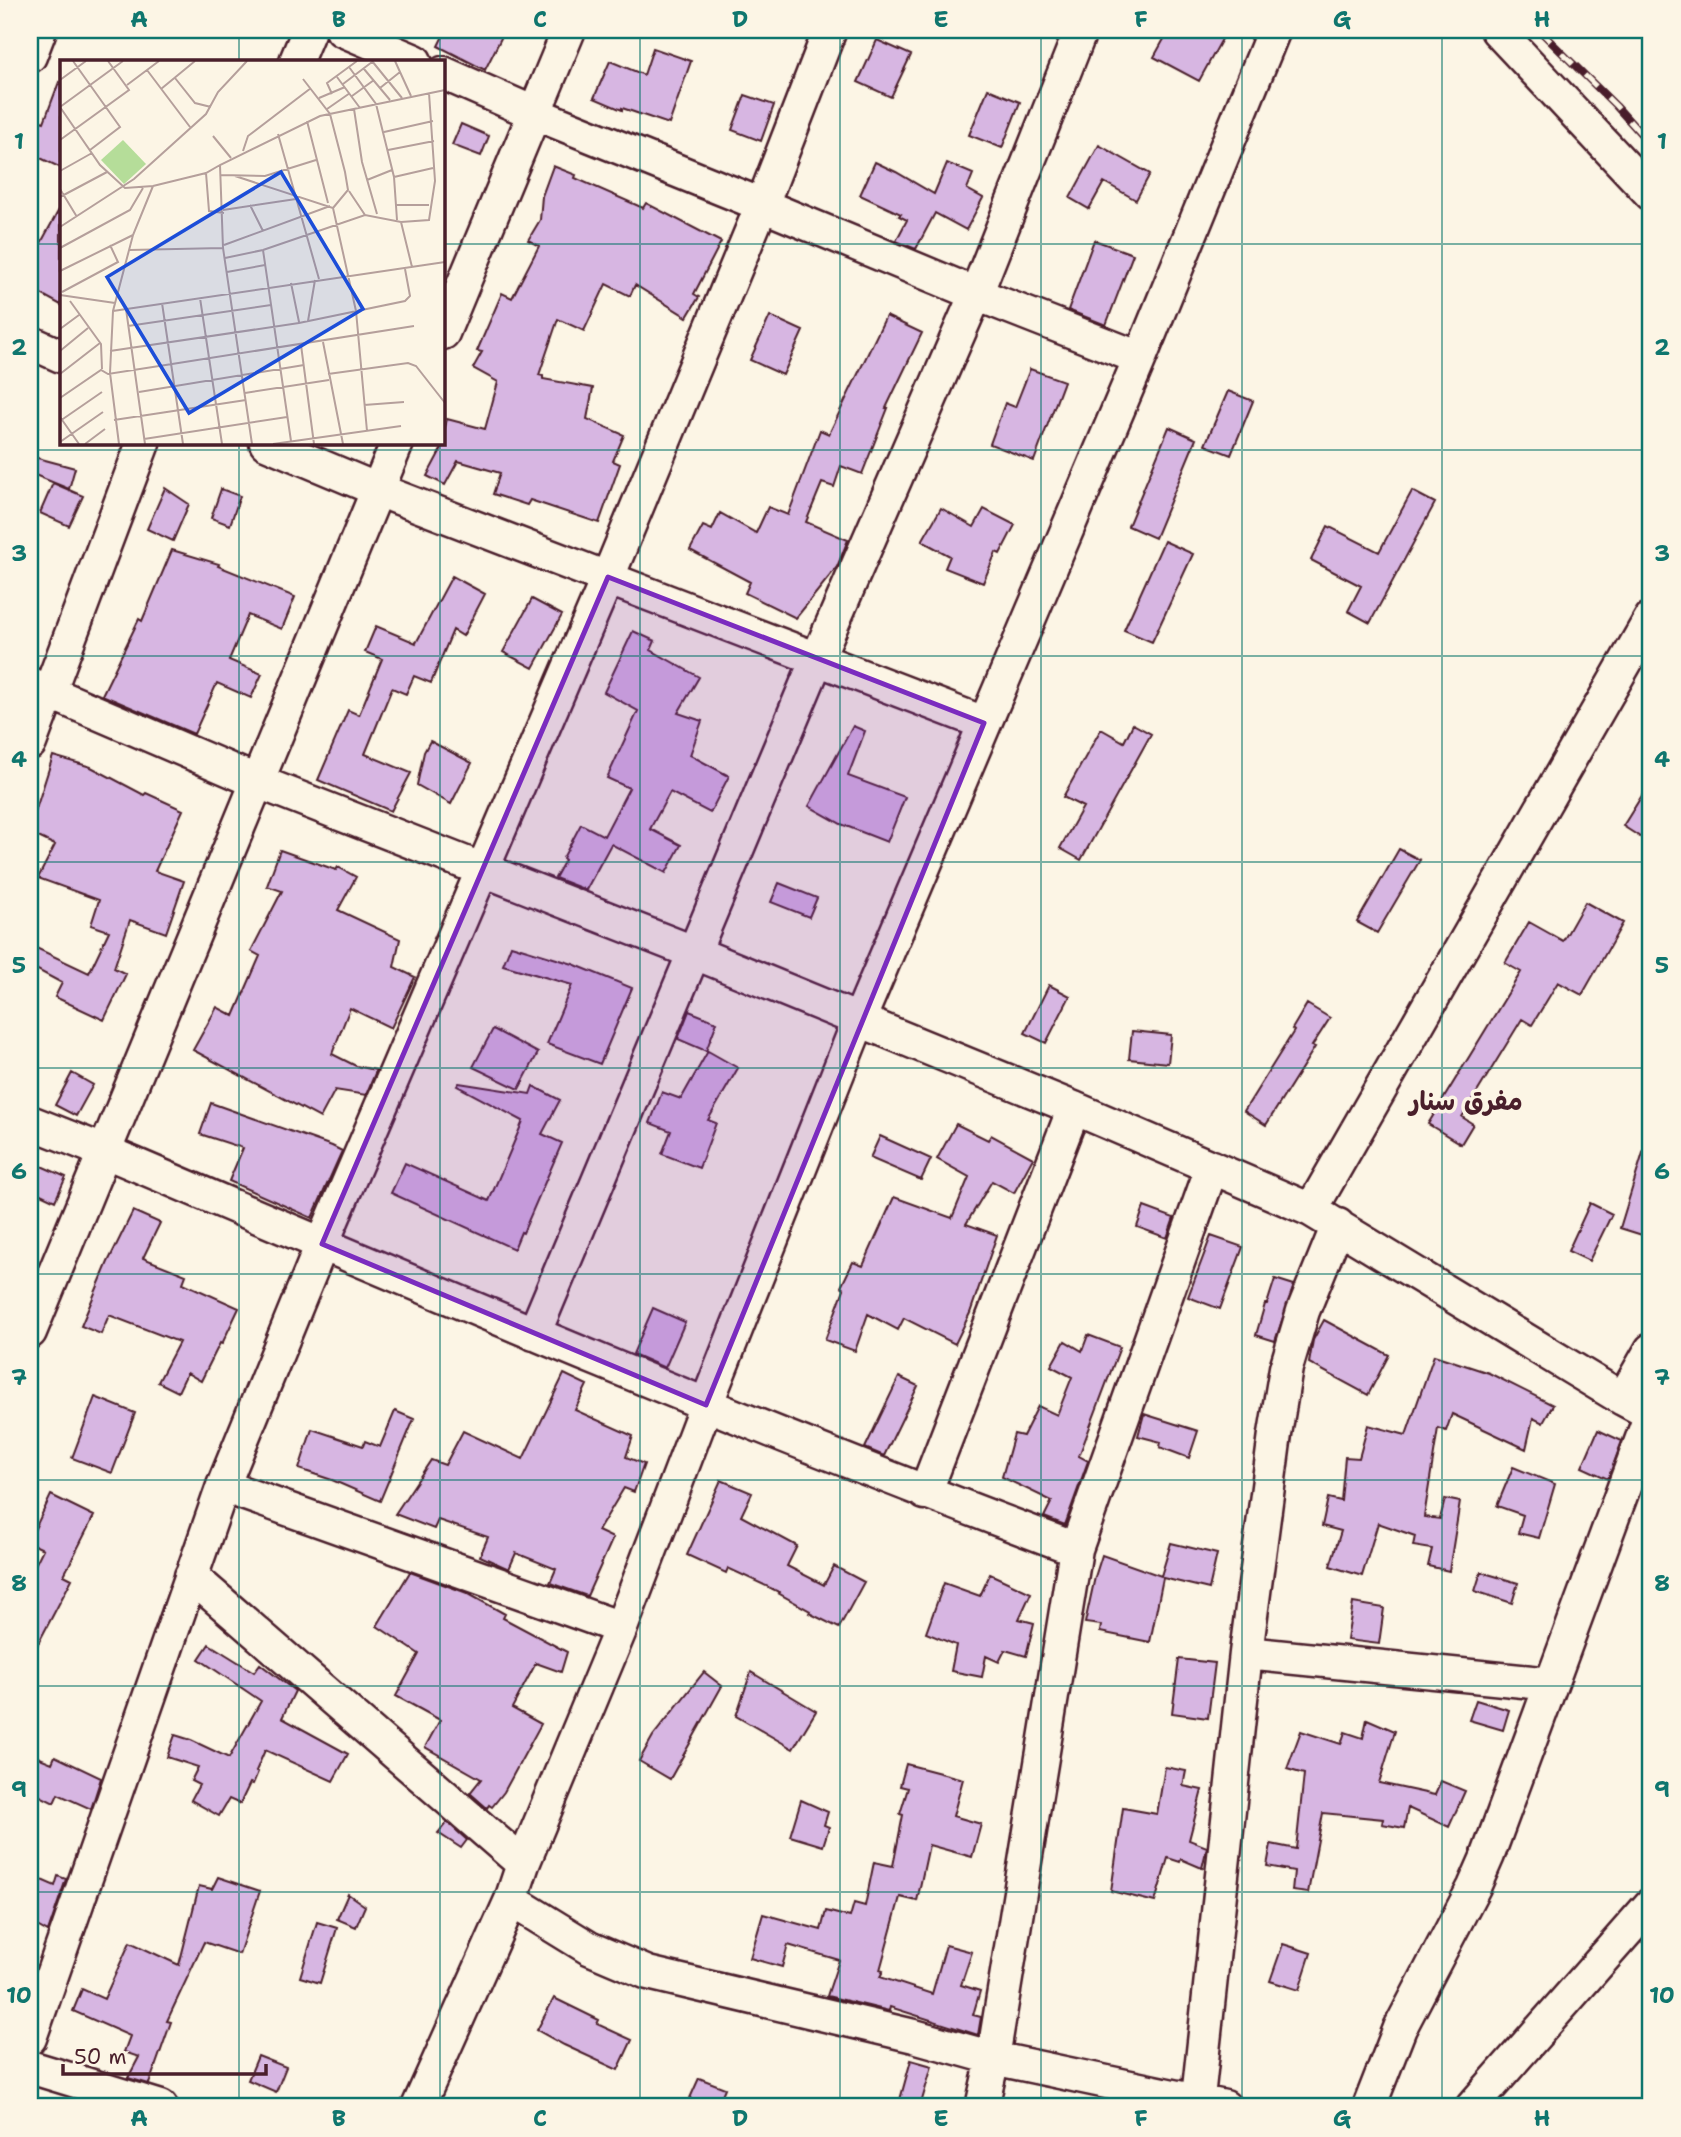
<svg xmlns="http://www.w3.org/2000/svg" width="1681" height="2137" font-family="'Shantell Sans','Playpen Sans Arabic',sans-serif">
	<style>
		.building { fill: #d7b6e2; stroke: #4a1f2b; stroke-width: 2 }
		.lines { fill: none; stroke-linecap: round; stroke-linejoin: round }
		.minor-casing { stroke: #4a1f2b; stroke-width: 37 }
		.minor { stroke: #fcf5e5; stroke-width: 32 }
		.rail-casing { stroke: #4a1f2b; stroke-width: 8 }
		.rail { stroke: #fcf5e5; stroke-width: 5; stroke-dasharray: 16; stroke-linecap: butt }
		.marked { fill: #7b2cbf; fill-opacity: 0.2; stroke: #7b2cbf; stroke-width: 5; stroke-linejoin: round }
		.grid { fill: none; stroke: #0f766e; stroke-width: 2; stroke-opacity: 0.55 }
		.labels { text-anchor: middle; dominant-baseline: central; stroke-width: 7; stroke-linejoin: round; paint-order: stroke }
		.district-label { font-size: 26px; font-weight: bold; fill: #4a1f2b; stroke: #fcf5e5 }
		.inset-road { fill: none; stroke: #b59f9b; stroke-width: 2 }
		.view { fill: #1d4ed8; fill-opacity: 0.15; stroke: #1d4ed8; stroke-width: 3.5 }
		.inset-edge { fill: none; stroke: #4a1f2b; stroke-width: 3.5 }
		.neatline { fill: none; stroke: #0f766e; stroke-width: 2.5 }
		.grid-label { font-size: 23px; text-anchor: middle; font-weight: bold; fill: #0f766e }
	</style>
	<rect width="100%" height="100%" fill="#fcf5e5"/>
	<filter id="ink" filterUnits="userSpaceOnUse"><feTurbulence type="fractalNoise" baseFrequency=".0143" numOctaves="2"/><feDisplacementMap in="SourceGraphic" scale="14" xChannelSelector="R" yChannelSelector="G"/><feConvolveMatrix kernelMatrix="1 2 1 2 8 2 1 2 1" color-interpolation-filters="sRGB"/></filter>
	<g filter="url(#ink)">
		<path class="building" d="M446,30h59l-20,40 -47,-24z
			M1169,30h58l-28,51 -45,-24z
			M877,40l34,15 -20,42 -33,-15z
			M653,48l38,13 -22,63 -47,-16v2l-28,-12 16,-37 34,14z
			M59,82l2,1v85l-31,-15v-7l11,-25 3,1z
			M988,89l32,13 -18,46 -33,-13z
			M745,95l29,10 -13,36 -29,-11z
			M461,124l28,12 -8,20 -29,-11z
			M1099,145l51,29 -14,26 -32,-18 -15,27 -19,-11z
			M875,162l21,10 38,22 13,-31 26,11 -6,15 16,9 -17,32 -31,-17 -19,36 -20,-8 11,-21 -8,-4 2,-2 -41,-19z
			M553,166l23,9 -1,3 68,30 3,-5 75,39 -27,52 5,3 -12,20 -52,-32 -5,11 -24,-12 -22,47 -26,-12 -19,56 4,1v3l50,9 -6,31 37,16 -11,26 7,3 -21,59 -69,-23 -3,5 -34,-11 7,-21 -42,-12 -13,24 -18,-9 16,-30v-11l4,-16 38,10 13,-47 -25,-14 9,-16 -5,-1 25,-58 10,5 27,-52 -11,-6 12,-20 2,-24z
			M61,206v99l-31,-17v-25z
			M1094,240l39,14 -27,71 -38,-15z
			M770,316l33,15 -20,44 -33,-15z
			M886,316l36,17 -36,75h2l-26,66 -21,-8 -7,21 -12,-4 -16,39 42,18 -11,27 -41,51 -51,-25 5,-11 -60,-32 13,-24 9,4 8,-17 36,20 12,-26 20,8 32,-85 9,4z
			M1030,369l34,12 -30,80 -44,-17 15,-41 10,4z
			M1228,391l25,10 -22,54 -26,-10z
			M1169,427l27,12 -41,99 -27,-12z
			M30,456l45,12 -6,21 -39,-16z
			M53,483l30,13 -14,30 -29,-13z
			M165,488l24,16 -16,37 -26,-12z
			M221,489l19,7 -10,29 -19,-7z
			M1412,491l23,12 -65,120 -22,-12 13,-25 -50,-26 17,-34 51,26z
			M941,508l33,19 10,-18 31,16 -15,29 -4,-2 -13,31 -38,-15 5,-12 -28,-15z
			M1164,541l29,13 -41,88 -28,-12z
			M172,550l47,14 -1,2 77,31 -13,32 -34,-14 -19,45 33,14 -11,24 -34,-15 -23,51 -92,-39 37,-76 3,2z
			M452,576l33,18 -22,42 -10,-6 -22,53 -17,-7 -8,18 -14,-6 -27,66 46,19 -20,38 -73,-31 30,-70 11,5 23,-56 -17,-7 11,-26 40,17z
			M532,599l30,16 -29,53 -30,-16z
			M633,631l22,10 -4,9 48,27 -21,36 24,8 -12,34 39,21 -19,37 -40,-21 -20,37 31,16 -15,28 -55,-29 -25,46 -31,-12 10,-18 -2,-2 18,-34 23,12 25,-48 -22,-10 31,-67 -34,-19z
			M1133,724l18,10 -70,126 -21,-12 23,-41 -20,-10 38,-68 23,13z
			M853,726l12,5 -17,45 57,21 -18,45 -46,-18 -32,-18z
			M430,741l42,22 -21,41 -34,-19 7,-33z
			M53,756l38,11 53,28 2,-2 37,17 -28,61 29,10 -18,52 -36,-13 -16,48 12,6 -22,46 -49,-23 7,-14 -32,-17v-21l59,28 20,-42 -18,-6 8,-25 -61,-22 17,-33 -25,-12v-5z
			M1651,781v63l-28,-18z
			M1399,849l21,11 -43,73 -20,-11z
			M280,850l56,20 2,-3 18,10 -18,33 62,29 -6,28 21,10 -24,51 -41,-20 -18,46 24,12 20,4v1l-10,24 -31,-5 -15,28 -127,-68 24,-43 17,9 26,-60 -9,-5 31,-60 -15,-5z
			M779,883l38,15 -8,19 -38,-15z
			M1585,902l38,21 -41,72 -24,-13 -26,43 -10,-6 -60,98 11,7 -12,20 -33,-20 93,-152 -16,-9 24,-41 34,19z
			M511,945l62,19 59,24 -32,76 -53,-20 25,-59 -69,-20z
			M1049,985l21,11 -24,47 -21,-10z
			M1307,1004l23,14 -18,28 3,1 -49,78 -22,-14 50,-80 -2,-2z
			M689,1011l28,11 -11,29 -28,-12z
			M493,1029l45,24 -19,36 -46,-22z
			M1132,1031l39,4 -3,28 -39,-4z
			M708,1051l30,17 -30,52 8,3 -17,45 -37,-14 9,-23 -21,-8 12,-31 19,7z
			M72,1073l21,12 -17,31 -21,-11z
			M459,1083l71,11 3,-8 27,14 -18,34 20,9 -39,90 -2,-1 -7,17 -123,-56 14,-30 84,38 34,-80 -66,-35z
			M211,1103l121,43 10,5 -30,67 -83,-37 14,-33 -43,-14z
			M956,1124l32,16 3,-5 42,23 -19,35 -22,-12 -26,43 31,11 -27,78 -15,31 -51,-26 -6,12 -30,-16 -13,37 -30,-11 19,-51 -3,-2 12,-25 10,4 31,-69 58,21 17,-41 -32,-18z
			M880,1136l51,23 -10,21 -51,-22z
			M1646,1143l5,1v61l-9,30 -22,-7z
			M30,1161l36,16 -11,24 -25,-12z
			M1590,1203l22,11 -23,47 -21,-10z
			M1144,1207l30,11 -7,20 -30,-11z
			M133,1211l27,12 -17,35 43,17 -3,8 56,25 -17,36 -2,-1 -19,38 -14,-8 -9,19 -20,-10 21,-40 -70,-27 -8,19 -20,-8 27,-64z
			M1211,1236l32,11 -23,62 -32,-12z
			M1275,1279l19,6 -19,56 -19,-6 9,-31h2z
			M653,1308l32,14 -20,46 -32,-14z
			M1324,1320l65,35 -21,40 -59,-32 4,-23z
			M1088,1335l32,12 -41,109 9,5 -23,64 -21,-8 8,-16 -50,-24 12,-43 9,2 15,-30 19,9 15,-38 -21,-11 14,-25 17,10z
			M1434,1355l55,18 64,32 -10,18 -10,-5 -7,31 -74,-35 -6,17 -8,-3 -14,89 16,2 5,-20 15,3 -11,69 -21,-5 4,-17 -19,-3 2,-10 -37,-13 -16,53 -32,-10 11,-35 -19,-5 6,-28 13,3 4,-44 14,1 9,-33 38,10z
			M564,1374l23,11 -12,25 58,26 -7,21 18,7 -10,28 -10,-4 -26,43 15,7 -26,58 -37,-13 6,-14 -40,-16 -7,16 -29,-13 8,-19 -50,-17 -4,9 -39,-15 36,-54 14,5 18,-34 60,28z
			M899,1377l19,9 -34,70 -19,-8z
			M95,1397l40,16 -23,60 -40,-15z
			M395,1411l19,8 -34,82 -48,-21 -33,-11 13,-40 51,17 2,-5 15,6z
			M1144,1414l54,17 -9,27 -29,-11 1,-5 -23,-6z
			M1598,1430l24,11 -14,38 -26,-12z
			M1513,1467l42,17 -16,54 -21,-5 5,-18 -26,-9z
			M721,1480l31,13 -11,23 56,30 -10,20 37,19 10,-19 30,16 -25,46 -30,-15 1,-2 -32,-18 1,-1 -51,-24 -2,5 -39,-18z
			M51,1495l43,21 -30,59 8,4 -42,80v-84l13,-26 -13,-6v-4z
			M1171,1543l46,11 -8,35 -46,-11 -13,64 -50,-10 1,-7 -16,-2 10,-46 7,-22 59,21z
			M410,1572l57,21 38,21 -2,4 64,34 -6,20 -25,-9 -24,45 29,16 -37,68 -12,15 -3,-2 -2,3 -17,-15 11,-14 -56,-32 15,-27 -44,-24 23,-42 -42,-28z
			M1481,1572l37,11 -6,20 -37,-12z
			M990,1574l41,19 -12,26 15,4 -8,33 -21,-6 -6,12 -13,-6 -4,21 -31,-6 5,-26 -30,-12 18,-50 36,13z
			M1353,1603l31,5 -5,36 -32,-4z
			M209,1644l45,28 6,-8 35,27 -13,27 66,36 -15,27 -68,-31 -9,21 2,1 -5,12 -3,-1 -10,21 -11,-5 -10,17 -28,-16 8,-15 -8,-4 7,-14 -31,-10 8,-22 16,5 38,18 32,-57 -62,-42z
			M1179,1659l36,4 -7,55 -36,-5z
			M704,1672l18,14 -52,93 -31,-18 14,-25z
			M751,1672l65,39 -23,38 -57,-33z
			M1476,1700l33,10 -6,20 -34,-10z
			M1367,1719l28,12 -16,52 56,12 6,-14 24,10 -16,36 -41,-19 -4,20 -22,-4 1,-5 -60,-6 -15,80 -16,-2 2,-20 -27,-5 4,-22 25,5 8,-75 -17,-5 14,-38 40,13 4,-12 18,6z
			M30,1754l22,9 3,-7 46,22 -10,31 -33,-15 -4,9 -24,-12z
			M906,1764l57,15 -10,37 28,8 -9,33 -43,-12 -12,56 -17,-4 -20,73 3,1 -3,6 52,17 14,-49 26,7 -11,33 19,6 -7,24 8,2 -3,18 -88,-28 -1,4 -62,-15 12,-36 -51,-15 -6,22 -32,-9 13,-44 58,16 5,-19 24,6 4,-14 11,3 9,-44 19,4 10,-51 -3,-1 8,-26 -8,-2z
			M1165,1767l21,4 -3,15 19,4 -13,50 18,7 -5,21 -21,-9 -1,3 -12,-4 -13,44 -44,-11 12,-83 34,6z
			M801,1800l27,12 -4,13 5,2 -6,19 -33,-10z
			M447,1822l20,18 -6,8 -23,-15z
			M30,1875l25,11 3,-10 8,3 -18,53 -18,-10z
			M218,1877l42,14 -21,63 -35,-12 -37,79 4,1 -22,62 -21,-6 11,-21 -15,-5 6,-16 -57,-25 9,-22 22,10 26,-57 49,23 20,-79 13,3z
			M348,1894l17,12 -9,21 -19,-8z
			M317,1922l20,6 -17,55 -20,-6z
			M1283,1944l28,9 -12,37 -29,-9z
			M554,1998l45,22 -2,4 35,16 -14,30 -54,-25 -27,-15z
			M258,2056l28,11 -10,25 -28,-12z
			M911,2060l21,6 -12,41h-22z
			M699,2078l26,10 -8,19h-31z"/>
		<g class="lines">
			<defs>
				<path id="minor" d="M342,30l73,31
					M1497,30l154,164
					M30,56l10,-26
					M296,61l13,-31
					M443,73l91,40 228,92 214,89 164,64
					M443,333l126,-303
					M30,342l31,14
					M266,443l112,47 606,233
					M30,684l226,97 437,171 166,68 215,88 237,102 312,189 28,15
					M30,743l113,-300
					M30,1122l76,30c321,137 643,275 970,397
					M1311,1210l340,-592
					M30,1332l367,-889
					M534,1334l283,-675 159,-365 105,-264
					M1623,1399l28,-49
					M223,1486l398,142
					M925,1493l149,-385
					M191,1576l332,288
					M1246,1653l305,31
					M511,1900l78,48 59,25 266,63 79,22 232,49
					M30,2038l193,-552 99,-242 286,-667 154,-372 68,-175
					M30,2067l131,40
					M418,2107l93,-207 12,-36 98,-236 85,-223 153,-385 281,-662 134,-328
					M982,2107l11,-49 83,-509 136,-382
					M1197,2107l49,-454 29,-219 11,-66 17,-57 35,-86
					M1369,2107l31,-79 74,-141 14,-32 163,-441
					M1472,2107l179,-203"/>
			</defs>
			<use href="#minor" class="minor-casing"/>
			<use href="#minor" class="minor"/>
			<defs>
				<path id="rail" d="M1539,30l77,76 35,39"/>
			</defs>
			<use href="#rail" class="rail-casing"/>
			<use href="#rail" class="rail"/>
		</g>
	</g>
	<path class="marked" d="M608,577l376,146 -278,682 -384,-161z"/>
	<path class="grid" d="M239,30v31M440,30v31M640,30v2077M840,30v2077M1041,30v2077M1242,30v2077M1442,30v2077M30,244h31M443,244h1208M239,443v1664M440,443v1664M30,450h1621M30,656h1621M30,862h1621M30,1068h1621M30,1274h1621M30,1480h1621M30,1686h1621M30,1892h1621"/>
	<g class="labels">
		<g class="district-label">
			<text x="1466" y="1100">مفرق سنار</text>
		</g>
	</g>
	<g transform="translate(60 60)">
		<rect width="385" height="385" fill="#fcf5e5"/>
		<path d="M63,80l23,24 -22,20 -23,-24z" fill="#b5dd99"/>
		<path class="inset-road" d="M13,1l47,66 -30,23M312,1l30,37M335,1l16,35M289,7l27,37 18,73 3,43M304,9l26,31M87,10l43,57M277,17l23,31M115,18l20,25 16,4M243,19l27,35 15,58 3,18 -15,18M0,20l26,-19M283,24l29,-22M67,25l32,-24M320,28l20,-16M101,29l34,-28M272,34l-5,-11 30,-22M292,36l22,-16M259,38l26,-11M0,47l40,58 25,23 28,-2 53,-13 14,-8M0,47l63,-46M267,49l23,-16M294,49l8,53 15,52M247,61l21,82M324,72l49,-11M218,74l41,145M153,76l18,22M0,80l69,-50 -21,-29M328,90l46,-9M183,91l5,-15 63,-48M0,111l32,-18M146,113l3,38 15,2M160,115l45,1 51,-16M175,116l98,32 23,103 11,120M334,117l39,-9M307,120l25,-10M0,129l17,28M289,131l16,24M0,137l47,-25M190,145l13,26M336,145h33M163,150l73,-11M341,162l11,45M0,167l74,-48 72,-65 12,-22 29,-31M164,185l106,-39M0,188l70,-38 13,-22M69,190l94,-2M203,190l28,191M165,198l38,-8 102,-35 36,7 28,-2 6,-39 -6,-88M0,211l73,-36M167,212l38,-7M231,223l8,39M2,232l56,-30 -8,-17M0,235l55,8M140,238l22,146M10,241l31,43 1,25M102,243l21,141M66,249l19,135M53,251l332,-49M248,261l7,-41M68,266l143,-21M0,269l19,-14M263,282l20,102M241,285l13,99M0,291l28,-23M50,291l189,-28 106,-22 5,-5 -5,-27M0,314l40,-31M268,314l80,-11 8,3 29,37M79,332l165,-27M185,333l84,-13M0,338l41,-28 7,4 64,-10 242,-38M304,345l40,-3M0,357l19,27M54,360l132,-20M0,361l42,-29M84,379l143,-22M0,382l43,-30M25,384l20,-15M59,384l-9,-71 3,-62 20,-76 20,-49M192,384l-29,-196 -3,-83 100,-49 125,-26M213,384l128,-18"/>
		<path class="view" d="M221,112l82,137 -174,104 -82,-136z"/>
		<rect width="385" height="385" class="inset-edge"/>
	</g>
	<rect width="1681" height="2137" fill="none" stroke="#fcf5e5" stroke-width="77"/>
	<path d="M63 2064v10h203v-10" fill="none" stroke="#4a1f2b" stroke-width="3.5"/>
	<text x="74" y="2064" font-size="21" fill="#4a1f2b" stroke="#fcf5e5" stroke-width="5" paint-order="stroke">50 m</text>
	<rect x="38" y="38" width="1604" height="2060" class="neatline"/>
	<g class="grid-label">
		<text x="139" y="27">A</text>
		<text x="339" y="27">B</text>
		<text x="540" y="27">C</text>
		<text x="740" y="27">D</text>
		<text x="941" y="27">E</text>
		<text x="1141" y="27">F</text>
		<text x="1342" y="27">G</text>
		<text x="1542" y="27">H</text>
		<text x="19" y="149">1</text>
		<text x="1662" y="149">1</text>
		<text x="19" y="355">2</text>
		<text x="1662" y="355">2</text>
		<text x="19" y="561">3</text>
		<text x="1662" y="561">3</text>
		<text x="19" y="767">4</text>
		<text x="1662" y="767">4</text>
		<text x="19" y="973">5</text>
		<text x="1662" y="973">5</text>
		<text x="19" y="1179">6</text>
		<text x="1662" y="1179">6</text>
		<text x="19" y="1385">7</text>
		<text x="1662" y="1385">7</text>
		<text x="19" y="1591">8</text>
		<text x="1662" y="1591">8</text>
		<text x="19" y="1797">9</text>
		<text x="1662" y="1797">9</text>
		<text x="19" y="2003">10</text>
		<text x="1662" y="2003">10</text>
		<text x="139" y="2126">A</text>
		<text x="339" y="2126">B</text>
		<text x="540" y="2126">C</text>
		<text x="740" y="2126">D</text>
		<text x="941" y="2126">E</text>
		<text x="1141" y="2126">F</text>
		<text x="1342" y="2126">G</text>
		<text x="1542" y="2126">H</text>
	</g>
</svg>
